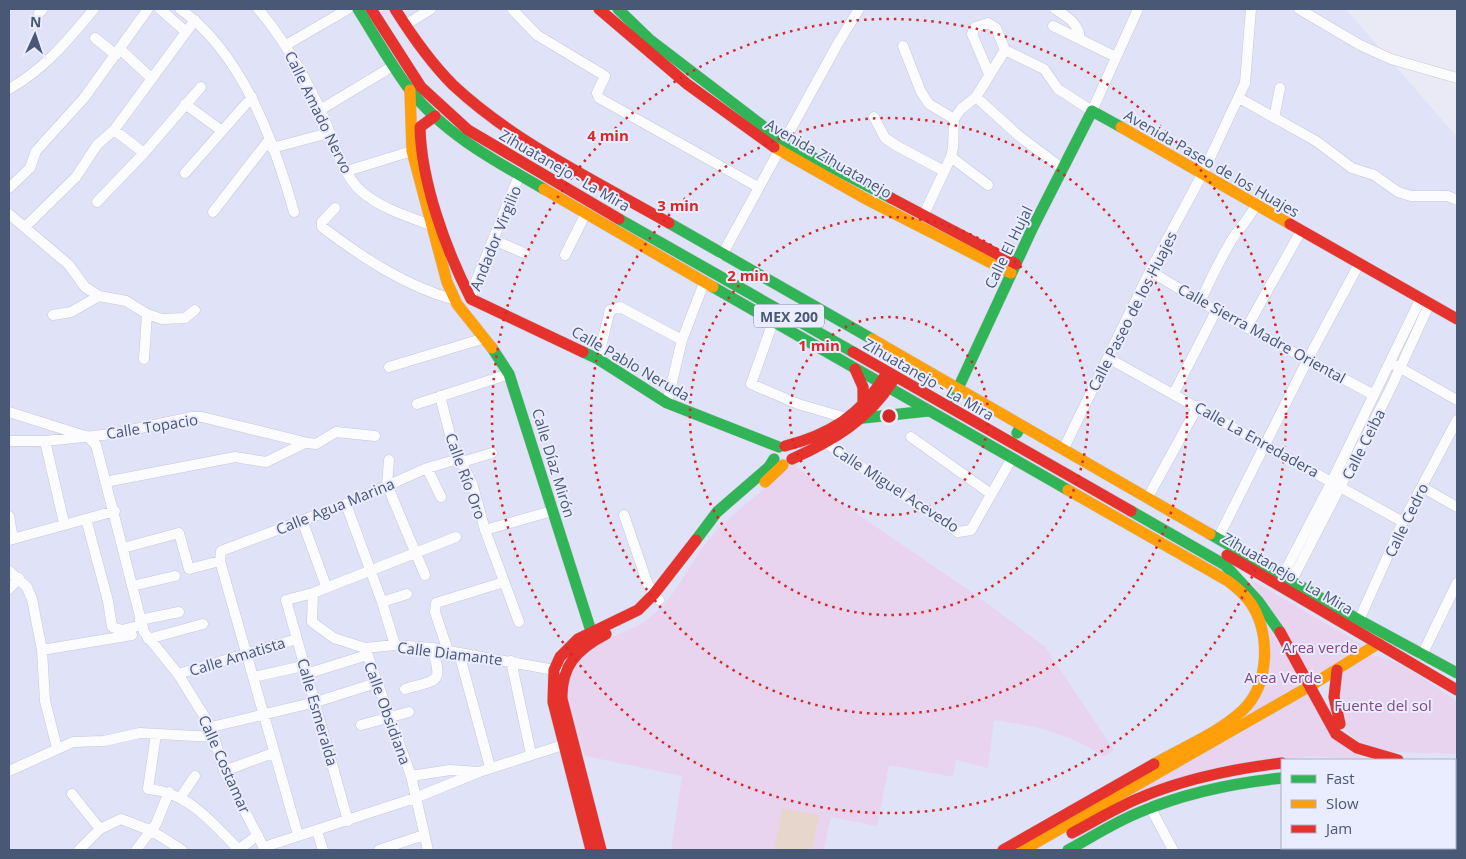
<svg xmlns="http://www.w3.org/2000/svg" width="1466" height="859" font-family="'Open Sans',sans-serif">
	<style>
		.residential { fill: #e0e2f8; fill-rule: evenodd }
		.green { fill: #e8d4ef }
		.water { fill: #e7d6cb }
		.lines { fill: none; stroke-linecap: round; stroke-linejoin: round }
		.street-casing { stroke: #c5c8d6; stroke-width: 11 }
		.fast-casing { stroke: #c6c9d7; stroke-width: 12 }
		.slow-casing { stroke: #c6c9d7; stroke-width: 12 }
		.jam-casing { stroke: #c6c9d7; stroke-width: 12 }
		.street { stroke: #fcfcfe; stroke-width: 10 }
		.fast { stroke: #30b455; stroke-width: 11 }
		.slow { stroke: #ff9f0a; stroke-width: 11 }
		.jam { stroke: #e5322d; stroke-width: 11 }
		.ring { fill: none; stroke: #d62828; stroke-width: 2.5; stroke-dasharray: 2.5 5 }
		.labels { text-anchor: middle; dominant-baseline: central; stroke-width: 4; stroke-linejoin: round; paint-order: stroke }
		.shield { fill: #eaecff; stroke: #79849e; stroke-width: 1 }
		.shield-label { font-size: 14px; font-weight: bold; fill: #495875 }
		.street-label { font-size: 15px; fill: #495875; stroke: #eaecff }
		.park-label { font-size: 15px; fill: #874686; stroke: #eaecff }
		.centre { fill: #d62828; stroke: #eaecff; stroke-width: 2.5 }
		.ring-label { font-size: 15px; text-anchor: middle; font-weight: bold; fill: #d62828; stroke: #eaecff; stroke-width: 4; stroke-linejoin: round; paint-order: stroke }
	</style>
	<rect width="100%" height="100%" fill="#eaeaf6"/>
	<path class="residential" d="M9,9h1337l111,128v713h-1448zM1282,760h173v88h-173z"/>
	<path class="green" d="M792,463l39,33 149,102 65,49 69,103 -10,7c-34,-24 -70,-31 -110,-37l-6,48 -32,-8 -3,17 -64,-12 -12,61 -46,-9 -7,33h-153l11,-74 -97,-20c-7,-22 -26,-67 -14,-89 13,-25 55,-32 77,-48 28,-20 40,-55 62,-81 24,-28 56,-48 82,-75z
		M1250,579l116,68 -52,34z
		M1268,627l37,56 -69,41c27,-36 41,-50 32,-97z
		M1366,655c29,-1 67,31 91,46v53l-66,-2 -33,-10 -14,-13 -7,-52z
		M1310,693l53,67 -50,-4 -58,7 -119,29z"/>
	<path class="water" d="M782,808l37,7 -7,35h-38z"/>
	<g class="lines">
		<defs>
			<path id="street" d="M160,9l26,23
				M180,9c62,44 94,132 114,203
				M258,9c26,30 45,64 62,100 11,24 21,64 41,82 20,18 49,26 75,36
				M512,9l25,26 68,41 -8,17 2,5 159,89
				M1055,9c13,8 24,15 25,30
				M1299,9l61,36 31,14 66,19
				M39,13l4,-4
				M405,25l26,-16
				M1053,26l63,31
				M95,38l21,17
				M286,45l62,-36
				M903,46l18,46 8,12 25,15
				M120,49l31,29
				M989,74l-17,-40 3,-7 13,-4 8,5 9,22 39,19 14,20 34,22 46,-102
				M9,89c37,-21 58,-48 85,-80
				M976,97l43,39 44,33
				M1239,98l77,43 36,27 22,7 24,17 13,4h37l9,4
				M185,104l37,27
				M320,110l73,-44
				M874,117l11,21 12,8 47,25
				M1274,118l6,-30
				M114,130l30,23
				M272,148l57,-15
				M951,157l37,28
				M347,171l65,-20
				M185,173l67,-76
				M9,188l21,-20 6,-17 48,-53 64,-89
				M97,202l47,-49 57,-66
				M335,208l-13,14v5c41,31 83,59 133,73
				M213,212l56,-72
				M9,214l60,51 16,22 14,9 27,5 21,13 15,5 23,-1 10,-8
				M924,214l27,-57 2,-9 1,-29 7,-10 15,-12 29,-47
				M25,227l51,-50 21,-32 17,-15 81,-110
				M494,240l30,13
				M565,255l21,-42
				M722,255l115,-210 22,-36
				M1150,271l66,40 158,84
				M471,299l3,-13 45,-110
				M1201,300c9,-20 19,-40 30,-59 8,-13 18,-22 25,-36
				M53,315l18,-3 28,-16
				M773,322l-22,62 47,20 48,14
				M1247,327l54,-96
				M1108,358l295,164
				M144,359l3,-45
				M598,359l12,-49 10,-3 62,33
				M1395,365l62,35
				M389,367l96,-29
				M1174,393l42,-82
				M440,396l13,50 19,37 13,47 34,92
				M667,403l15,-63 22,-57
				M417,404l92,-30
				M9,412l76,24
				M88,437l8,8 48,187 34,42 33,53 13,44 41,79
				M911,437l80,57
				M9,441h36l67,-7 80,-17h10l106,26 8,1 20,-12 39,4
				M45,441l19,82
				M826,443l132,89 13,-2 41,-72
				M1063,450l87,-179 53,-98 42,-90 6,-74
				M389,460l-2,25 38,90
				M462,462l30,-9
				M427,468l14,29
				M105,482l130,-25 31,5 39,-19
				M1422,487l35,20
				M1148,497l50,-91
				M346,504l36,98 13,43
				M624,515l24,70 11,15
				M9,516l4,23
				M86,519l22,82 4,26 10,3 20,-5
				M302,520l24,66
				M485,530l67,-19
				M1218,538l90,-179 51,-95
				M9,540l106,-29
				M123,548l56,-15 10,36 31,-8
				M9,571l18,16 5,12 10,51 3,51 12,47
				M1283,575l49,-94 88,-181
				M1292,580l97,-188 40,-87
				M132,586l43,-10
				M9,589l10,-11
				M313,593l-1,29 22,16 31,10 30,-3 37,3 128,23
				M382,602l25,-8
				M140,620l39,-8
				M1359,620l44,-98 54,-102
				M148,639l55,-15
				M365,648l46,128 17,74
				M42,650l90,-15
				M448,651l-13,-39 1,-9 68,-21
				M459,653l31,114
				M1422,655l35,-72
				M511,661l20,93
				M178,674l119,-35
				M306,674l61,-19
				M253,677l50,-11
				M405,689c34,-10 38,-5 27,-41
				M361,725l48,-13
				M211,727l105,-25 60,-19
				M156,734l-8,55c41,3 64,34 91,61
				M9,771l64,-29 31,-1 36,-8 74,4
				M224,771l49,-18
				M411,776l39,-6 29,2 90,-29
				M72,794l28,35
				M180,798l15,-22
				M1150,807l23,43
				M348,821l-62,-221 27,-7 143,-56
				M317,831l6,19
				M298,835l-78,-274 1,-10 125,-47 81,-36 32,-9
				M264,847l151,-49 64,-26
				M79,850l21,-21 21,-10 31,12 30,19
				M136,850l20,-26 13,-32
				M238,850l20,-15
				M379,850l45,-15
				M1321,850v-2"/>
			<path id="fast" d="M358,9c17,27 33,56 52,81 34,44 87,72 134,99
				M618,9l31,30 136,104 106,55
				M619,219l234,133
				M669,223l203,116
				M713,287l355,203
				M492,348l17,26 82,257
				M583,352l15,7 69,44 112,44
				M954,397l79,-170 59,-116 29,16
				M863,418l65,-7
				M1017,433l4,-7
				M1131,511l94,54 33,36 22,31
				M1210,534l149,86 98,53
				M696,540l21,-28 52,-45 5,-8
				M1455,767h2
				M1455,781h2
				M1068,850c24,-13 47,-28 72,-38 45,-19 93,-29 142,-34"/>
			<path id="slow" d="M410,90l2,61 35,131 10,22 35,44
				M1121,127l169,97
				M774,147l92,52 145,74
				M544,189l169,98
				M872,339l338,195
				M765,482l18,-17
				M1068,490l160,91c8,6 16,13 22,21 21,30 20,82 -7,108 -24,23 -60,37 -89,54
				M1023,850l287,-164 69,-43"/>
			<path id="jam" d="M371,9l50,78 47,43 151,89
				M395,9c17,27 35,53 58,76 62,58 143,96 216,138
				M599,9l88,75 87,63
				M435,116l-15,11c1,55 26,123 51,172l112,53
				M891,198l125,66
				M1290,224l167,95
				M853,352l278,159
				M855,369l8,18v20
				M785,446c44,-11 76,-31 100,-70
				M792,459c40,-18 76,-39 100,-77
				M1227,555l230,135
				M1280,632l56,102 21,14 41,12
				M1337,670l-3,27 6,27
				M1072,833c21,-11 42,-24 65,-34 46,-20 95,-30 145,-36
				M591,850l-38,-148 1,-32 6,-13 18,-18 60,-29 16,-16 42,-54
				M601,850l-39,-151c-1,-33 15,-50 44,-65
				M1003,850l151,-86"/>
		</defs>
		<use href="#street" class="street-casing"/>
		<use href="#fast" class="fast-casing"/>
		<use href="#slow" class="slow-casing"/>
		<use href="#jam" class="jam-casing"/>
		<use href="#street" class="street"/>
		<use href="#fast" class="fast"/>
		<use href="#slow" class="slow"/>
		<use href="#jam" class="jam"/>
	</g>
	<g class="ring">
		<circle cx="889" cy="416" r="99"/>
		<circle cx="889" cy="416" r="199"/>
		<circle cx="889" cy="416" r="298"/>
		<circle cx="889" cy="416" r="397"/>
	</g>
	<g class="labels">
		<rect class="shield" x="754" y="304.5" width="70" height="23" rx="4"/>
		<g class="shield-label">
			<text x="789" y="316">MEX 200</text>
		</g>
		<g class="street-label">
			<text transform="translate(319 112) rotate(64)">Calle Amado Nervo</text>
			<text transform="translate(829 158) rotate(30)">Avenida Zihuatanejo</text>
			<text transform="translate(1212 163) rotate(30)">Avenida Paseo de los Huajes</text>
			<text transform="translate(565 170) rotate(30)">Zihuatanejo - La Mira</text>
			<text transform="translate(495 238) rotate(-68)">Andador Virgilio</text>
			<text transform="translate(1008 247) rotate(-64)">Calle El Hujal</text>
			<text transform="translate(1132 311) rotate(-63)">Calle Paseo de los Huajes</text>
			<text transform="translate(1262 333) rotate(29)">Calle Sierra Madre Oriental</text>
			<text transform="translate(631 363) rotate(30)">Calle Pablo Neruda</text>
			<text transform="translate(929 379) rotate(30)">Zihuatanejo - La Mira</text>
			<text transform="translate(152 426) rotate(-9)">Calle Topacio</text>
			<text transform="translate(1257 439) rotate(29)">Calle La Enredadera</text>
			<text transform="translate(1363 444) rotate(-63)">Calle Ceiba</text>
			<text transform="translate(554 463) rotate(73)">Calle Díaz Mirón</text>
			<text transform="translate(466 476) rotate(70)">Calle Río Oro</text>
			<text transform="translate(896 488) rotate(33)">Calle Miguel Acevedo</text>
			<text transform="translate(335 506) rotate(-22)">Calle Agua Marina</text>
			<text transform="translate(1406 520) rotate(-64)">Calle Cedro</text>
			<text transform="translate(1288 573) rotate(30)">Zihuatanejo - La Mira</text>
			<text transform="translate(450 653) rotate(7)">Calle Diamante</text>
			<text transform="translate(237 656) rotate(-17)">Calle Amatista</text>
			<text transform="translate(318 712) rotate(74)">Calle Esmeralda</text>
			<text transform="translate(388 713) rotate(70)">Calle Obsidiana</text>
			<text transform="translate(225 764) rotate(66)">Calle Costamar</text>
		</g>
		<g class="park-label">
			<text x="1320" y="647">Area verde</text>
			<text x="1283" y="677">Area Verde</text>
			<text x="1383" y="705">Fuente del sol</text>
		</g>
	</g>
	<circle cx="889" cy="416" r="8" class="centre"/>
	<g class="ring-label">
		<text x="608" y="141">4 min</text>
		<text x="678" y="211">3 min</text>
		<text x="748" y="281">2 min</text>
		<text x="819" y="351">1 min</text>
	</g>
	<rect width="1466" height="859" fill="none" stroke="#495875" stroke-width="20"/>
	<rect x="1281" y="759" width="175" height="90" fill="#eaecff" stroke="#aab1c8"/>
	<rect x="1291" y="775" width="25" height="8" fill="#30b455" stroke="#aab1c8"/>
	<text x="1326" y="784" font-size="15" fill="#495875">Fast</text>
	<rect x="1291" y="800" width="25" height="8" fill="#ff9f0a" stroke="#aab1c8"/>
	<text x="1326" y="809" font-size="15" fill="#495875">Slow</text>
	<rect x="1291" y="825" width="25" height="8" fill="#e5322d" stroke="#aab1c8"/>
	<text x="1326" y="834" font-size="15" fill="#495875">Jam</text>
	<g transform="translate(35 35) rotate(3)" stroke="#eaecff" stroke-width="4" paint-order="stroke">
	<path d="M0-4L9 19L0 12L-9 19Z" fill="#495875"/>
	<text y="-8" font-size="14" font-weight="bold" text-anchor="middle" fill="#495875">N</text>
	</g>
</svg>
